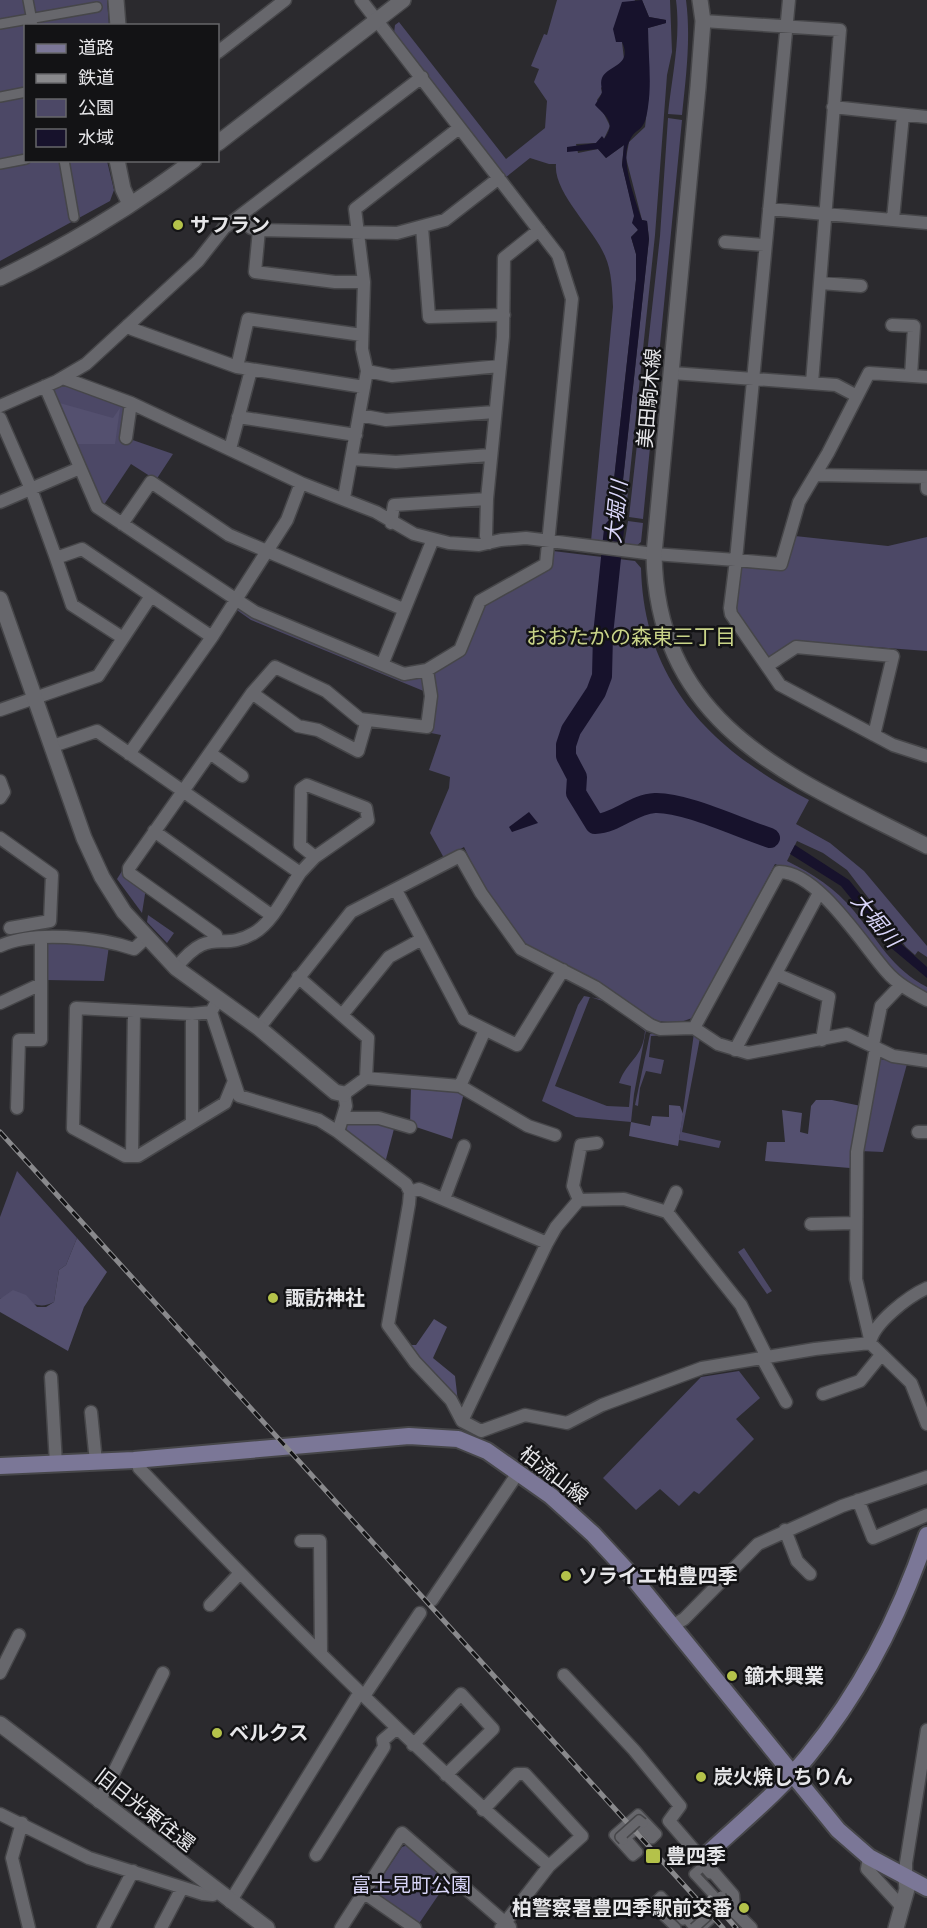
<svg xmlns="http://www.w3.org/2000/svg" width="927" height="1928" font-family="'Space Grotesk','Noto Sans JP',sans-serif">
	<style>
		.green { fill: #4c4866; fill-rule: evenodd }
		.forest { fill: #54506f }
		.water { fill: #17122c }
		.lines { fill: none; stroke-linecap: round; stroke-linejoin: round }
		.river { stroke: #17122c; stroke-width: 20 }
		.pedestrian-casing { stroke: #464649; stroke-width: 12 }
		.minor-casing { stroke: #464649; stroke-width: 15 }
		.tertiary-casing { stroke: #464649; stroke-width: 18 }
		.secondary-casing { stroke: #464649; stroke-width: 20 }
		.pedestrian { stroke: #67676c; stroke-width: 9 }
		.minor { stroke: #67676c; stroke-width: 12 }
		.tertiary { stroke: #67676c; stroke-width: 15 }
		.secondary { stroke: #7b7797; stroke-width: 16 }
		.rail-casing { stroke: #89898c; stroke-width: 5 }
		.rail { stroke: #131315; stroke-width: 3; stroke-dasharray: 9; stroke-linecap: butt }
		.pedestrian-bridge-casing { stroke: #464649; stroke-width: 12; stroke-linecap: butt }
		.pedestrian-bridge { stroke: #67676c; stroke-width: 9 }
		.poi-dot { fill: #b4c24a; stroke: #131315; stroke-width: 2 }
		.labels { text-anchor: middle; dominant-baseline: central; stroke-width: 5; stroke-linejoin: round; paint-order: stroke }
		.poi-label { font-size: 20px; font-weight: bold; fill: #e6e6e9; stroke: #131315; text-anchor: start }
		.street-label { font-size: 20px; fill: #e6e6e9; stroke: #131315 }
		.park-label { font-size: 20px; fill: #d9d6f9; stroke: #131315 }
		.water-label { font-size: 21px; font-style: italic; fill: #dbd7fb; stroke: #131315 }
		.neighbourhood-label { font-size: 21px; fill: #c9d488; stroke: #131315 }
	</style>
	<rect width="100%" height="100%" fill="#2b2a2e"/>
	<path class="green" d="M0,0h107l2,25 -83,1v134l81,1 7,29 -4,11 -110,60z
		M557,0h78l-13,42 2,17 -23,29 1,5 -5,7 13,26 -6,13 -1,-2 -7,6 -20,1 2,9 20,-4 8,9 18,-13 -2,20 16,65 -7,7 5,17v26l-29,263 -16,-2 22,-234c-1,-17 -1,-35 -8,-51 -11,-27 -52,-64 -49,-92h-7l-19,-6 -25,20 -111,-145 1,-8 4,-3 107,137 39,-31 2,-27 -13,-19 5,-13 -8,-3 13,-32 3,1z
		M642,0h28l2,52 -5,23 -12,160 -28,266 -8,44h-3l33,-306 -2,-18 -5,-1 -16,-62 3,-16 16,-15 4,-34 -1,-65 18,-5v-3l-17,-3z
		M676,0h10c5,38 0,77 -4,115l-14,-1c4,-39 13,-75 8,-114z
		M668,118l14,2 -39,399 -14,-2 31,-281z
		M62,384l63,19 -1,34 49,17 -17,26 -25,-16 -28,42 -51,-114 2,-5z
		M628,521l15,2 -2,19 -6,5 -11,-1z
		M795,536l93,10 39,-9v114l-132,-10 -26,17 -4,-2 -29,-41 3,-46 4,-3 40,3z
		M553,551l82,10 6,7c3,115 71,182 168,232l-13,24 34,19 34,28 63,75v11l-9,-6 -3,4 -9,-8 -59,-77 -24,-17 -26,-12 -10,20c26,13 48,27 67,50 24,29 38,58 73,76v10c-14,-10 -28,-20 -40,-33 -41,-45 -49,-75 -112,-100l-80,153 -17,6 -21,-2 -59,-37 -71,-37 -41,-55 -22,-45 -20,11 -14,-25 19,-45 1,-11 -21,-7 12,-35 -10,-2 5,-40 -4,-18 3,-5 29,-17 19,-48 68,-38z
		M234,608h5l181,68 4,3 2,13 -175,-72z
		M122,871l24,17 -4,25 -25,-34z
		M148,915l26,18 -7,10 -20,-21z
		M51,941l58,5 -5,35 -58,-1v-36z
		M584,996l21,4 41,30 -12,64 -3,28 -55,-5 -34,-16 36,-96zM590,997l19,6 36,28c-2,27 -18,29 -26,52l12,3 -2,21 -22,-1 -52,-20z
		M653,1033l33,1 -35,2 -2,21 15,3 -3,14 -15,-3 -6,17 -2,18 -3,-1 15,-71z
		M694,1033l24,16 16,6 -15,-4 -19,-13 -18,94 39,9 -2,7 -40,-8z
		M880,1059l27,5 -24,88 -23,-1z
		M17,1171l60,67 -11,27 -7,5 -5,32c-16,9 -28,-2 -43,-8l-11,5v-82z
		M744,1248l28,43 -5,3 -29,-42z
		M739,1371l21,27 -24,21 18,20 -55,55 -5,-3 -15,15 -19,-17 -24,21 -33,-32 98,-101z
		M408,1845l40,36 -30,44 -44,-31v-5l28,-42z"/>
	<path class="forest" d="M56,402l57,16 7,-10 -5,36h-40z
		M411,1087l53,6 -12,46 -42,-14z
		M816,1100h16l29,6 -11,62 -85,-7 2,-19h18l-3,-32 20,3 -2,19 8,2 3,-28z
		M669,1105l11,1 3,8 -5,32 -49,-10 2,-14 19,4 2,-10 17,1z
		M379,1123l16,2 -10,38 -39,-31 1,-7z
		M77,1238l30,34 -23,35 -16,44 -68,-39v-13l13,-9 13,5 11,12h9l8,-5 5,-32 7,-5z
		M434,1319l13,8 -14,31 22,18 3,26 -51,-57h9z"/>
	<path class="water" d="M642,0l7,17 17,3v3l-18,5c0,26 4,53 0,79 -4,29 -11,17 -19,35 -9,18 7,60 13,78l5,1 2,18 -33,306 -9,-2 29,-263v-26l-5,-17 7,-7 -6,-7 2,-7 -12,-51 2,-20 -18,13 -8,-9 -31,3v-5l29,-4 6,-7 2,3c13,-17 1,-23 -9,-34 2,-4 6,-8 7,-13 0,-5 -2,-9 0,-14 6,-13 31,-12 20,-36h-6l-3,-13 9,-27z
		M606,558l10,1 -5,52 -13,13z
		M529,812l9,11 -26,9 -3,-5z
		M795,845l54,35 49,61 29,26v11l-37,-31 -49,-61 -51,-32z"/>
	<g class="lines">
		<path class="river" d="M614,529l-11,106 -1,41 -6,16 -25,38 -5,15v11l11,21 -1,16 19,31c22,-1 38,-20 60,-21 30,-1 84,25 115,35"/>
		<defs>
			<path id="pedestrian" d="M28,0l5,26
				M0,24l97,-17
				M0,97l26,-5
				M64,160l10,57
				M0,164l26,-5
				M638,1814l19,20 -5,5 -12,-13 -14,12 12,14 -5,4 -19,-21z
				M676,1928l-24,-23 9,-9 22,24 3,-2 5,6 27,-24 -24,-26 9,-8 7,8
				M701,1928l21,-19 2,2 5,-4 -2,-3 5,-4 -4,-5"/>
			<path id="minor" d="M703,21l137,9 -28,353
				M218,52l67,-52
				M422,77l-181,138 10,13 8,2 138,3 48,-13 54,-42
				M833,107l94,10
				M769,209l158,14
				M893,219l10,-104
				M422,227l7,90 75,-2
				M259,230l-4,42 80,10h29
				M725,242l40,3
				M820,283l41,3
				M128,325l4,4 105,38
				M892,325l22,1 -3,50
				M362,335l-114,-16 -11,48 127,20
				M367,371l25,5 108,-10
				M672,373l164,12 21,11
				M927,377l-58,-4 -41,80 -29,49 -18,62 -45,-4 -6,48 1,6 49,71 113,60 34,11
				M63,378l68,25 170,80 75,29 38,22 35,9 30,2 22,-5 25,-2 128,16 82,6 53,-560
				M45,386l52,121 158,105 149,62 23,-4 33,-20 20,-49 66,-37 26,-265 -14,-44 -197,-255
				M0,406l57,-25 29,-17 112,-103 26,-33 17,-13
				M359,415l27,5 109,-8
				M238,417l118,18
				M0,418l31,71 25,69 26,-9 130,88
				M126,438l5,-35
				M230,449l21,-79
				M351,459l45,3 94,-7
				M815,475l112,2v12
				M344,498l23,-127 -5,-22 2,-67 -9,-73 104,-81
				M0,502l80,-34
				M391,523l3,-18 93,-6
				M122,524l29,-42 78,53 174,74
				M489,543l-3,-7 1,-37 16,-162 1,-79 35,-28
				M56,558l16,47 51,33
				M382,665l51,-126
				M767,666l29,-19 97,9 -19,79
				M252,693l46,33 20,4 40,21 9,-31
				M0,710l98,-34 53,-80
				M53,746l44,-15 203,142c-13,19 -27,49 -46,60 -33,20 -44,-9 -78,35
				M210,753l32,23
				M129,754l83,-117 75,-117 14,-37
				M0,781l4,11 -4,6
				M154,831l117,84
				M0,838l52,37 -2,46 -40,7
				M300,873l15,-16 -15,-12 1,-56 6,-4 59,23 2,12 -53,37
				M396,890l68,129 53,26 46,-75
				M217,939l-1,-4 -87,-62v-5l123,-175 23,-26 51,24 34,28 67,8 4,-31 -4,-26
				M0,946c33,-16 99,-9 134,3l12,-11
				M776,974l53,23 -7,43
				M298,977l70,61 -2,40
				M0,1003l41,-19
				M215,1005l-4,7 -19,2 -116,-6 -3,120 52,28h13l87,-53 9,-22
				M211,1012l28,84 80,24 19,12 68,52 4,8 -1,12 -21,121 27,37 36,38 11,21 19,10 44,-16 42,8 35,-18 100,-37 113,-19 55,-6c3,-20 39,-47 57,-55
				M192,1014v109
				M342,1015l47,-58 33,-18
				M259,1028l92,-116 109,-56 21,37 40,56 74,38 55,38 10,4 34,-1 85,-156c38,-1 84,73 107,99 11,13 26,21 41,29
				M694,1028l24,16 30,9 99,-19 46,22 34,5
				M873,1045l8,-39 20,-21
				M735,1050l84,-157
				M460,1086l68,40 27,9
				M17,1108l2,-68h22v-101
				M343,1118h36l31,9
				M338,1132l8,-26 -2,-12 22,-16 94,8 25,-56
				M918,1132h9
				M132,1156l2,-145
				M410,1192l9,-3 128,54
				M444,1199l20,-53
				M579,1200l-6,-14 8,-41 16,-2
				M667,1212l9,-20
				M811,1224l44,-1
				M870,1339l-14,-60 1,-127 19,-105
				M870,1343l41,40 16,41
				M762,1358l24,44
				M51,1377l5,87
				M823,1394l37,-13 21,-26
				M91,1412l5,50
				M462,1421l85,-178 9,-16 23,-27 45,-1 43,13 74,93 26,52
				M137,1460l2,8c132,138 266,274 410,398l-48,62
				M858,1500l15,38 54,-23
				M785,1530l12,31 13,13
				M301,1541h19l1,113
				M432,1600l86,-127
				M210,1605l30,-32
				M672,1626l12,-7 74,-75 84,-38 85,-29
				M0,1673l19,-38
				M564,1675l70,75 46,56 -11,15 64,74 1,16 17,17
				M364,1696l56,-83
				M413,1745l48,-51 32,35 -47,46
				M99,1802l64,-129
				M483,1810l34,-36h8l57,62 -33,30
				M0,1814l89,44 114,36 10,1 3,-3
				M22,1823l-10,35 17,70
				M316,1855l68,-108 -1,-7 13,-11
				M869,1857l-2,12 35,38
				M906,1879v-16l21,-133
				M363,1892l52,36
				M230,1902l130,-210
				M103,1928l30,-57
				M161,1928l21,-40
				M341,1928l61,-95 108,94"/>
			<path id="tertiary" d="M116,0l2,26
				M700,0l3,21 -5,66 -44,467c3,175 140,224 273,292
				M218,143l185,-143
				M117,160l6,29 7,15
				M0,278c69,-33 133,-72 194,-118
				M0,599l84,239 18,39 22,35 52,56 83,60 76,64 9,2
				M0,1724l267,204
				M896,1928l11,-39 -1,-10"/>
			<path id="secondary" d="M0,1466l134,-6 275,-24 49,3 29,12 64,45 42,38 37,40 208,256 31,27 58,31
				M703,1858c35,-33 75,-65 105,-102 54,-66 92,-141 119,-221"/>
		</defs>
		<use href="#pedestrian" class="pedestrian-casing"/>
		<use href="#minor" class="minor-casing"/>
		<use href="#tertiary" class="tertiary-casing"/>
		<use href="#secondary" class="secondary-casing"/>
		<use href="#pedestrian" class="pedestrian"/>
		<use href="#minor" class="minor"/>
		<use href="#tertiary" class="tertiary"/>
		<use href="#secondary" class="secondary"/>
		<defs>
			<path id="rail" d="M0,1132l723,796
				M710,1898l26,30"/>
		</defs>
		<use href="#rail" class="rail-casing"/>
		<use href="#rail" class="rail"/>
		<defs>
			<path id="pedestrian-bridge" d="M623,1840l-3,-3 19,-17 4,3
				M694,1928l30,-27 -3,-5"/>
		</defs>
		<use href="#pedestrian-bridge" class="pedestrian-bridge-casing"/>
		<use href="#pedestrian-bridge" class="pedestrian-bridge"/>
	</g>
	<g class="poi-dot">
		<circle cx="178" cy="225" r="6"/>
		<circle cx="273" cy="1298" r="6"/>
		<circle cx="566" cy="1576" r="6"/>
		<circle cx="732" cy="1676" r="6"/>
		<circle cx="217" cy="1733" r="6"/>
		<circle cx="701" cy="1777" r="6"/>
		<rect x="645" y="1848" width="16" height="16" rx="3"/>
		<circle cx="744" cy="1908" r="6"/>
	</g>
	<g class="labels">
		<g class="poi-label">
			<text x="190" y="225">サフラン</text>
			<text x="285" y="1298">諏訪神社</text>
			<text x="578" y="1576">ソライエ柏豊四季</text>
			<text x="744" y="1676">鏑木興業</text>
			<text x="229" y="1733">ベルクス</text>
			<text x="713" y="1777">炭火焼しちりん</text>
			<text x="666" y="1856">豊四季</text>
			<text x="732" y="1908" text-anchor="end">柏警察署豊四季駅前交番</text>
		</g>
		<g class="street-label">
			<text transform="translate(649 398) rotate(-85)">美田駒木線</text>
			<text transform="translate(554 1475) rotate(38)">柏流山線</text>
			<text transform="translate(145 1810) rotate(38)">旧日光東往還</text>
		</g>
		<g class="park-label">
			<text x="411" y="1885">富士見町公園</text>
		</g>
		<g class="water-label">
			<text transform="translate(616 512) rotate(-84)">大堀川</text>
			<text transform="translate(876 920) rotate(50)">大堀川</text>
		</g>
		<g class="neighbourhood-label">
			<text x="631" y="636">おおたかの森東三丁目</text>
		</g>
	</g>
	<rect x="24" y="24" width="195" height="138" fill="#131315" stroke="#67676a" stroke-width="1.5"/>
	<rect x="36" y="44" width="30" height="9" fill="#7b7797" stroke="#67676a" stroke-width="1.5"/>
	<text x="78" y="54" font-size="18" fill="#e6e6e9">道路</text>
	<rect x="36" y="74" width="30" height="9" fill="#89898c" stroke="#67676a" stroke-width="1.5"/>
	<text x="78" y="84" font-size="18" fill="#e6e6e9">鉄道</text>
	<rect x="36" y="99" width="30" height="18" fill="#4c4866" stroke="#67676a" stroke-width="1.5"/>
	<text x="78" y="114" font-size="18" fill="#e6e6e9">公園</text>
	<rect x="36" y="129" width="30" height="18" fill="#17122c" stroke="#67676a" stroke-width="1.5"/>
	<text x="78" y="144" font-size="18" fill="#e6e6e9">水域</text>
</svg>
